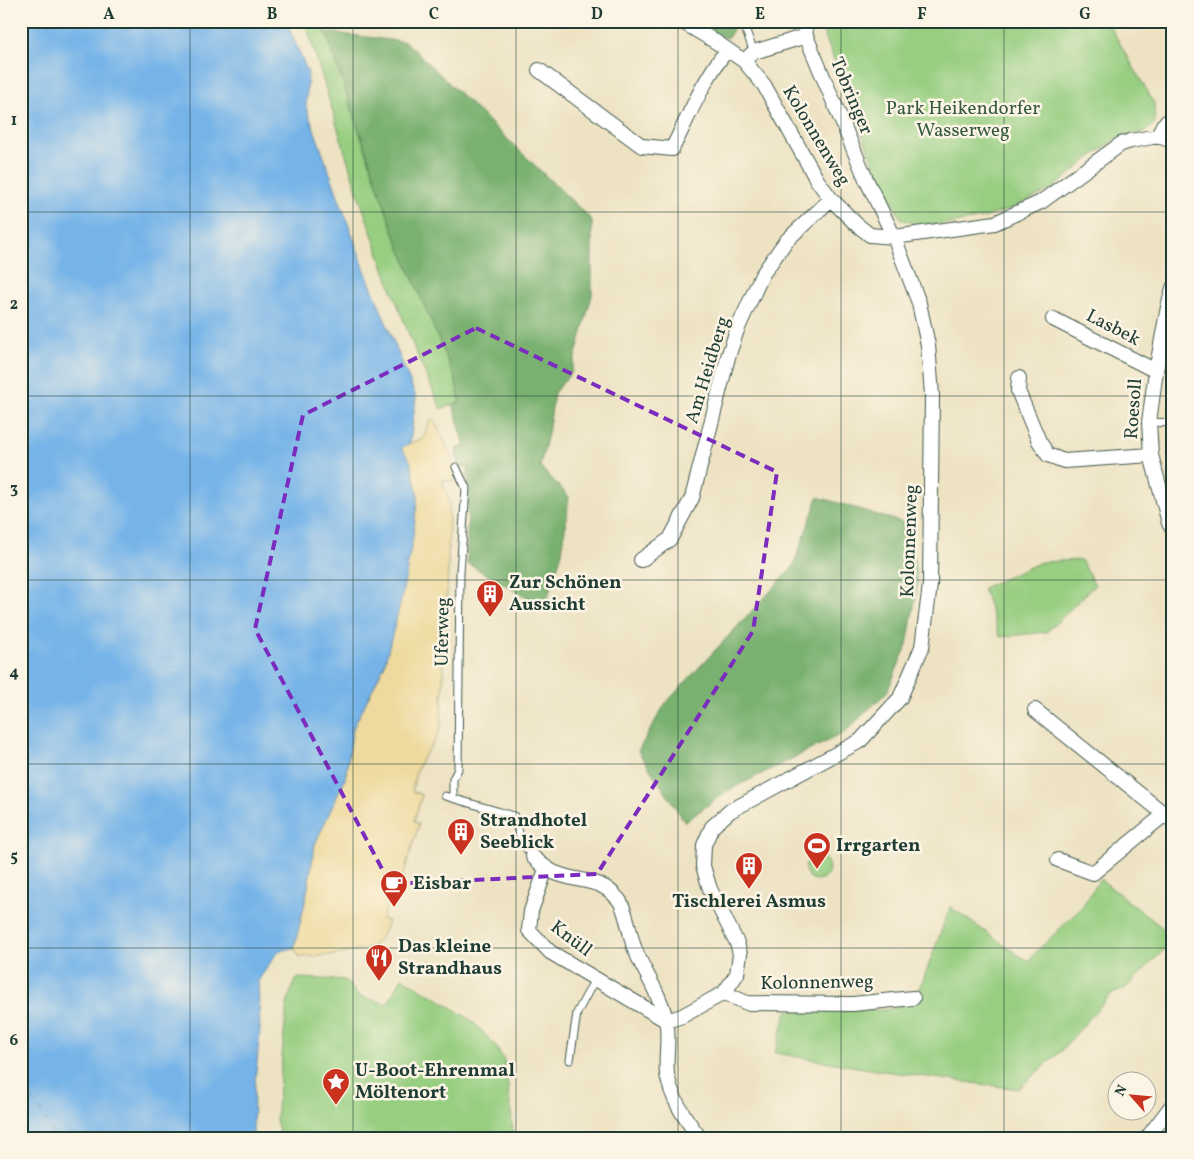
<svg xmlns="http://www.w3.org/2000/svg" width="1194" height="1159" font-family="Vollkorn,serif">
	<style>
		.green { fill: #97ce81; stroke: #5b865a }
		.forest { fill: #79b16f; stroke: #4c7752 }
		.sand { fill: #eeda9e; stroke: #868c69 }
		.water { fill: #74b3e8; stroke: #4a788e }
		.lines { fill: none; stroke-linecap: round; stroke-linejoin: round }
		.ferry { stroke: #345a61; stroke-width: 1; stroke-dasharray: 6 5; stroke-linecap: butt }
		.lane-casing { stroke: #3e5649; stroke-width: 9 }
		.street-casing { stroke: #3e5649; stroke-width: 16 }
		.lane { stroke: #fff; stroke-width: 7 }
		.street { stroke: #fff; stroke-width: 14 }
		.marked { fill: none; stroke: #7b2cbf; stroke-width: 4; stroke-dasharray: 10 6; stroke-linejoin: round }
		.grid { fill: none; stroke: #1f3d34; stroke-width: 1; stroke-opacity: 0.55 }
		.labels { text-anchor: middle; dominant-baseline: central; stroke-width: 5; stroke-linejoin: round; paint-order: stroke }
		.street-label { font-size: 19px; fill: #1f3d34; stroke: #fcf5e5 }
		.park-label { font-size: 19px; fill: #375a43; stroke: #fcf5e5 }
		.poi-label { font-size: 19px; font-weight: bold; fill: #1f3d34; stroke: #fcf5e5; text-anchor: start }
		.neatline { fill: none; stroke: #1f3d34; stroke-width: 2 }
		.grid-label { font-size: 16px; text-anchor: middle; font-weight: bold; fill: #1f3d34 }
	</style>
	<rect width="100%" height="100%" fill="#fcf5e5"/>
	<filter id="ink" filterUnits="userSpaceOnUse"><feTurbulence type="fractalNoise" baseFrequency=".02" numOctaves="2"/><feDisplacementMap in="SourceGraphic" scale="10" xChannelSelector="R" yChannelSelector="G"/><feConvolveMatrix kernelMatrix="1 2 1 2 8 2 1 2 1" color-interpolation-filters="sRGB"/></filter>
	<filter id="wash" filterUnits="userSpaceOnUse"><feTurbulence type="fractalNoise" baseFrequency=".0096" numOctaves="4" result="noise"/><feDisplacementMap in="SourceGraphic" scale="20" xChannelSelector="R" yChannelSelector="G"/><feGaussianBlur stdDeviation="1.12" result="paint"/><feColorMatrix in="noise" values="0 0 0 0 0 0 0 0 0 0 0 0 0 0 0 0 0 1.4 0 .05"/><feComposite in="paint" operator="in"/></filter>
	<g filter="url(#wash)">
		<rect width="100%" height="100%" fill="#ede2c2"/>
		<path class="green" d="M305,21h17l72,213 61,144 5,24 -19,7 -26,-59 -27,-70 -31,-89z
			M821,21h286l47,82 1,20 -10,9 -21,4 -11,5 -26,19 -35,29 -42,20 -24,8 -31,6 -36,2 -18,-6 -25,-49 -53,-139z
			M1081,560l14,25 -48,47 -47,5 -17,-49 58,-26z
			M805 868a12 12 0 1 1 24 0a12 12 0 1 1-24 0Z
			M1100,879l73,57v5l-47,47 -16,7 -49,56 -43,38 -142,-19 -101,-17 12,-42 98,-1 30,-8 35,-95 77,54 54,-53z
			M298,978l47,2 14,16 28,8 15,-26 38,22 31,20 24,25 10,17 9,76h-230l-5,-7 -3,-11 11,-117 7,-20z"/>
		<path class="forest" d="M690,21h48l-10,17 -18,-5z
			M326,32l80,10 186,178v75l-21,78 -17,20 -6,41 -8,32 29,31 -7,56 -18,56 -33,-21 -44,-25 1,-96 -10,-1 -2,-17 9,-3 -12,-41 7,-3 -5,-24 -61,-144z
			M818,497l90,27 10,60 -11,61 -20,47 -43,41 -117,58 -42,31 -47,-71 27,-47 128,-137z"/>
		<path class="sand" d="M434,420c9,18 23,40 19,61l-11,-1 7,21v10l-1,60 -7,156 -5,12 -14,20 -6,13 -4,19 10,4 -8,26 5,3 -20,65 -10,11 -7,19 6,2c-3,8 -5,15 -11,21 -13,13 -57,14 -77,15l-6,-9 12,-50 9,-54 30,-65 8,-51 31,-62 17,-218 9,-5 13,-4 6,-17z"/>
		<path class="water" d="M21,21h265l22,52 -2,34 58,161 52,129 -6,46 -9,5 9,12 8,35 -5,42 -12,64 -17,65 -31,62 -8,51 -30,65 -9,54 -12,50 -16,3 -20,30 2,48 -6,65 -1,38 2,6h-234z"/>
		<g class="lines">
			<path class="ferry" d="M21,1081l20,31 14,26"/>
		</g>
	</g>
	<g filter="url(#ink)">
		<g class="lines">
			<defs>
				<path id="lane" d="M745,21l-2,2 11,29
					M1149,422l24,1
					M445,796l69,20 8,27 11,14
					M453,798v-19l5,-10 2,-197 6,-84 -10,-21
					M570,1060l7,-47 18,-34"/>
				<path id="street" d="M681,21l35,21 28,19 20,24 53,95 14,19 25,25 14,11 24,2 101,-14 46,-21 80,-58 10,-3 27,-5 15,5
					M744,61l10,-9 52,-16
					M539,70l103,76 30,3c17,-33 31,-69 55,-99
					M1158,136l5,-11 10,-8
					M1173,288l-5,19 -12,64 -7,51 2,33 18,68 4,7
					M1053,319l103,52
					M1019,378l-1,13 21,50 9,14 16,6 87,-6
					M641,560l29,-21 22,-41 36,-141 9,-27 25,-55 24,-34 45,-42
					M1035,710l138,111
					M533,857c8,7 15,14 25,17 24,9 42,3 61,26 7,9 11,35 15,47 9,24 27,48 32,73 4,17 -1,37 1,54 4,24 18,45 33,64
					M1058,860l35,13 72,-59
					M546,869l-15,42 -2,19 21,22 117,69
					M724,993l23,10 106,1 60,-6
					M667,1021l15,-5 42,-23 13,-19 3,-20 -3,-11 -27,-54 -7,-23 1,-21 8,-18 18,-16 130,-70 40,-43 22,-51 8,-62 2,-190 -4,-50 -9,-42 -25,-66 -28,-58 -60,-143 -2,-15
					M1147,1138l26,-34"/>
			</defs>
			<use href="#lane" class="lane-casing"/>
			<use href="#street" class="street-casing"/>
			<use href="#lane" class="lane"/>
			<use href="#street" class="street"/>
		</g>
	</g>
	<path class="marked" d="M476,328l301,144 -24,159 -156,243 -207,10 -135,-255 48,-214z"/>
	<path class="grid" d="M190,21v1117M353,21v1117M516,21v1117M678,21v1117M841,21v1117M1004,21v1117M21,212h1152M21,396h1152M21,580h1152M21,764h1152M21,948h1152"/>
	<defs>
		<symbol id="building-pin" viewBox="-11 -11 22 30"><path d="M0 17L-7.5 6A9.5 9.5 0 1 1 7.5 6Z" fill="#c8321e" stroke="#fcf5e5"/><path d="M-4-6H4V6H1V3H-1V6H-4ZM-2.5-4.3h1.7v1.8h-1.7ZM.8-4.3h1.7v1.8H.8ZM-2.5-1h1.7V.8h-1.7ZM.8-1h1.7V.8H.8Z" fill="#fff"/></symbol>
		<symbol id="stadium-pin" viewBox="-11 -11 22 30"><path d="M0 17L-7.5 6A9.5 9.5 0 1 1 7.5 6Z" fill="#c8321e" stroke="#fcf5e5"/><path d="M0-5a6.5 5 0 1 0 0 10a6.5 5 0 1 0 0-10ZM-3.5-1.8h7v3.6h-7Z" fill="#fff"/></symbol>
		<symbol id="cafe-pin" viewBox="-11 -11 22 30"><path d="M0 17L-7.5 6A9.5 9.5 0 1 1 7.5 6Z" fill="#c8321e" stroke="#fcf5e5"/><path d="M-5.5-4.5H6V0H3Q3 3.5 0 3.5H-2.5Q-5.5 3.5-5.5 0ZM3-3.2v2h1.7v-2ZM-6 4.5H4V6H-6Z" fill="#fff"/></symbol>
		<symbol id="restaurant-pin" viewBox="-11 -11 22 30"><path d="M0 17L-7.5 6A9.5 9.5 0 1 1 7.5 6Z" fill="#c8321e" stroke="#fcf5e5"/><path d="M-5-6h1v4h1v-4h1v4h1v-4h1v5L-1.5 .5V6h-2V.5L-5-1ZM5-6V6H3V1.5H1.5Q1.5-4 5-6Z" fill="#fff"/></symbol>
		<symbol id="sight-pin" viewBox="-11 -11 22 30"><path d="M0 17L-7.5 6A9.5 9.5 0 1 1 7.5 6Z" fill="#c8321e" stroke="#fcf5e5"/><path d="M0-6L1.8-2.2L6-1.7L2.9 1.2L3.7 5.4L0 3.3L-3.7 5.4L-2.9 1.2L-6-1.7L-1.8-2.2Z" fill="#fff"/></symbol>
	</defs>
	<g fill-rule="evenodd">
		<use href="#building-pin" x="474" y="578" width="32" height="43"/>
		<use href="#building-pin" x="445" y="816" width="32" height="43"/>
		<use href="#stadium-pin" x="801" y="830" width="32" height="43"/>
		<use href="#building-pin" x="733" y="850" width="32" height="43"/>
		<use href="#cafe-pin" x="378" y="868" width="32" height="43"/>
		<use href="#restaurant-pin" x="363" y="942" width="32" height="43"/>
		<use href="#sight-pin" x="320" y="1066" width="32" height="43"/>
	</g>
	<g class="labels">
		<g class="street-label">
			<text transform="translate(851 96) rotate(67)">Tobringer</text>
			<text transform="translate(816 136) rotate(59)">Kolonnenweg</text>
			<text transform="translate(1113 328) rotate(27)">Lasbek</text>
			<text transform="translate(708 370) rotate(-73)">Am Heidberg</text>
			<text transform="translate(1134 409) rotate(-86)">Roesoll</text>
			<text transform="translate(910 541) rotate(-88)">Kolonnenweg</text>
			<text transform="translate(443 632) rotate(-89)">Uferweg</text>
			<text transform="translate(571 939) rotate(37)">Knüll</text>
			<text transform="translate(817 983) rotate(-1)">Kolonnenweg</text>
		</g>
		<g class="park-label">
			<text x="963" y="109">Park Heikendorfer<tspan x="963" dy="22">Wasserweg</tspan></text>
		</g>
		<g class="poi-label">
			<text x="509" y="583">Zur Schönen<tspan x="509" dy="22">Aussicht</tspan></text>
			<text x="480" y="821">Strandhotel<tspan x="480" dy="22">Seeblick</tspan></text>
			<text x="836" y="846">Irrgarten</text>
			<text x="413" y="884">Eisbar</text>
			<text x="749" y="902" text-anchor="middle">Tischlerei Asmus</text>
			<text x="398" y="947">Das kleine<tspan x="398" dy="22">Strandhaus</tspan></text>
			<text x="355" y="1071">U-Boot-Ehrenmal<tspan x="355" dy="22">Möltenort</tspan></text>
		</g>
	</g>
	<rect width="1194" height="1159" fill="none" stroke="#fcf5e5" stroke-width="55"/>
	<g transform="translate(1132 1096) rotate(297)"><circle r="24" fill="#fcf5e5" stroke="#a4ab9e"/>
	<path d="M0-4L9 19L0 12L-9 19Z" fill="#c8321e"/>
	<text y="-8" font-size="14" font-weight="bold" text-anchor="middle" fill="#1f3d34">N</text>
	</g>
	<rect x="28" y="28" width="1138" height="1104" class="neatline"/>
	<g class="grid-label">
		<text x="109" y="19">A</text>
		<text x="272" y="19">B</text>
		<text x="434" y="19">C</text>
		<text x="597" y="19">D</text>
		<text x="760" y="19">E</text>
		<text x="922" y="19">F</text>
		<text x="1085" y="19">G</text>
		<text x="14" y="125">1</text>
		<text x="14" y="309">2</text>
		<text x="14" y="493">3</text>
		<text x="14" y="677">4</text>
		<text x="14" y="861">5</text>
		<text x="14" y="1045">6</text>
	</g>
</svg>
